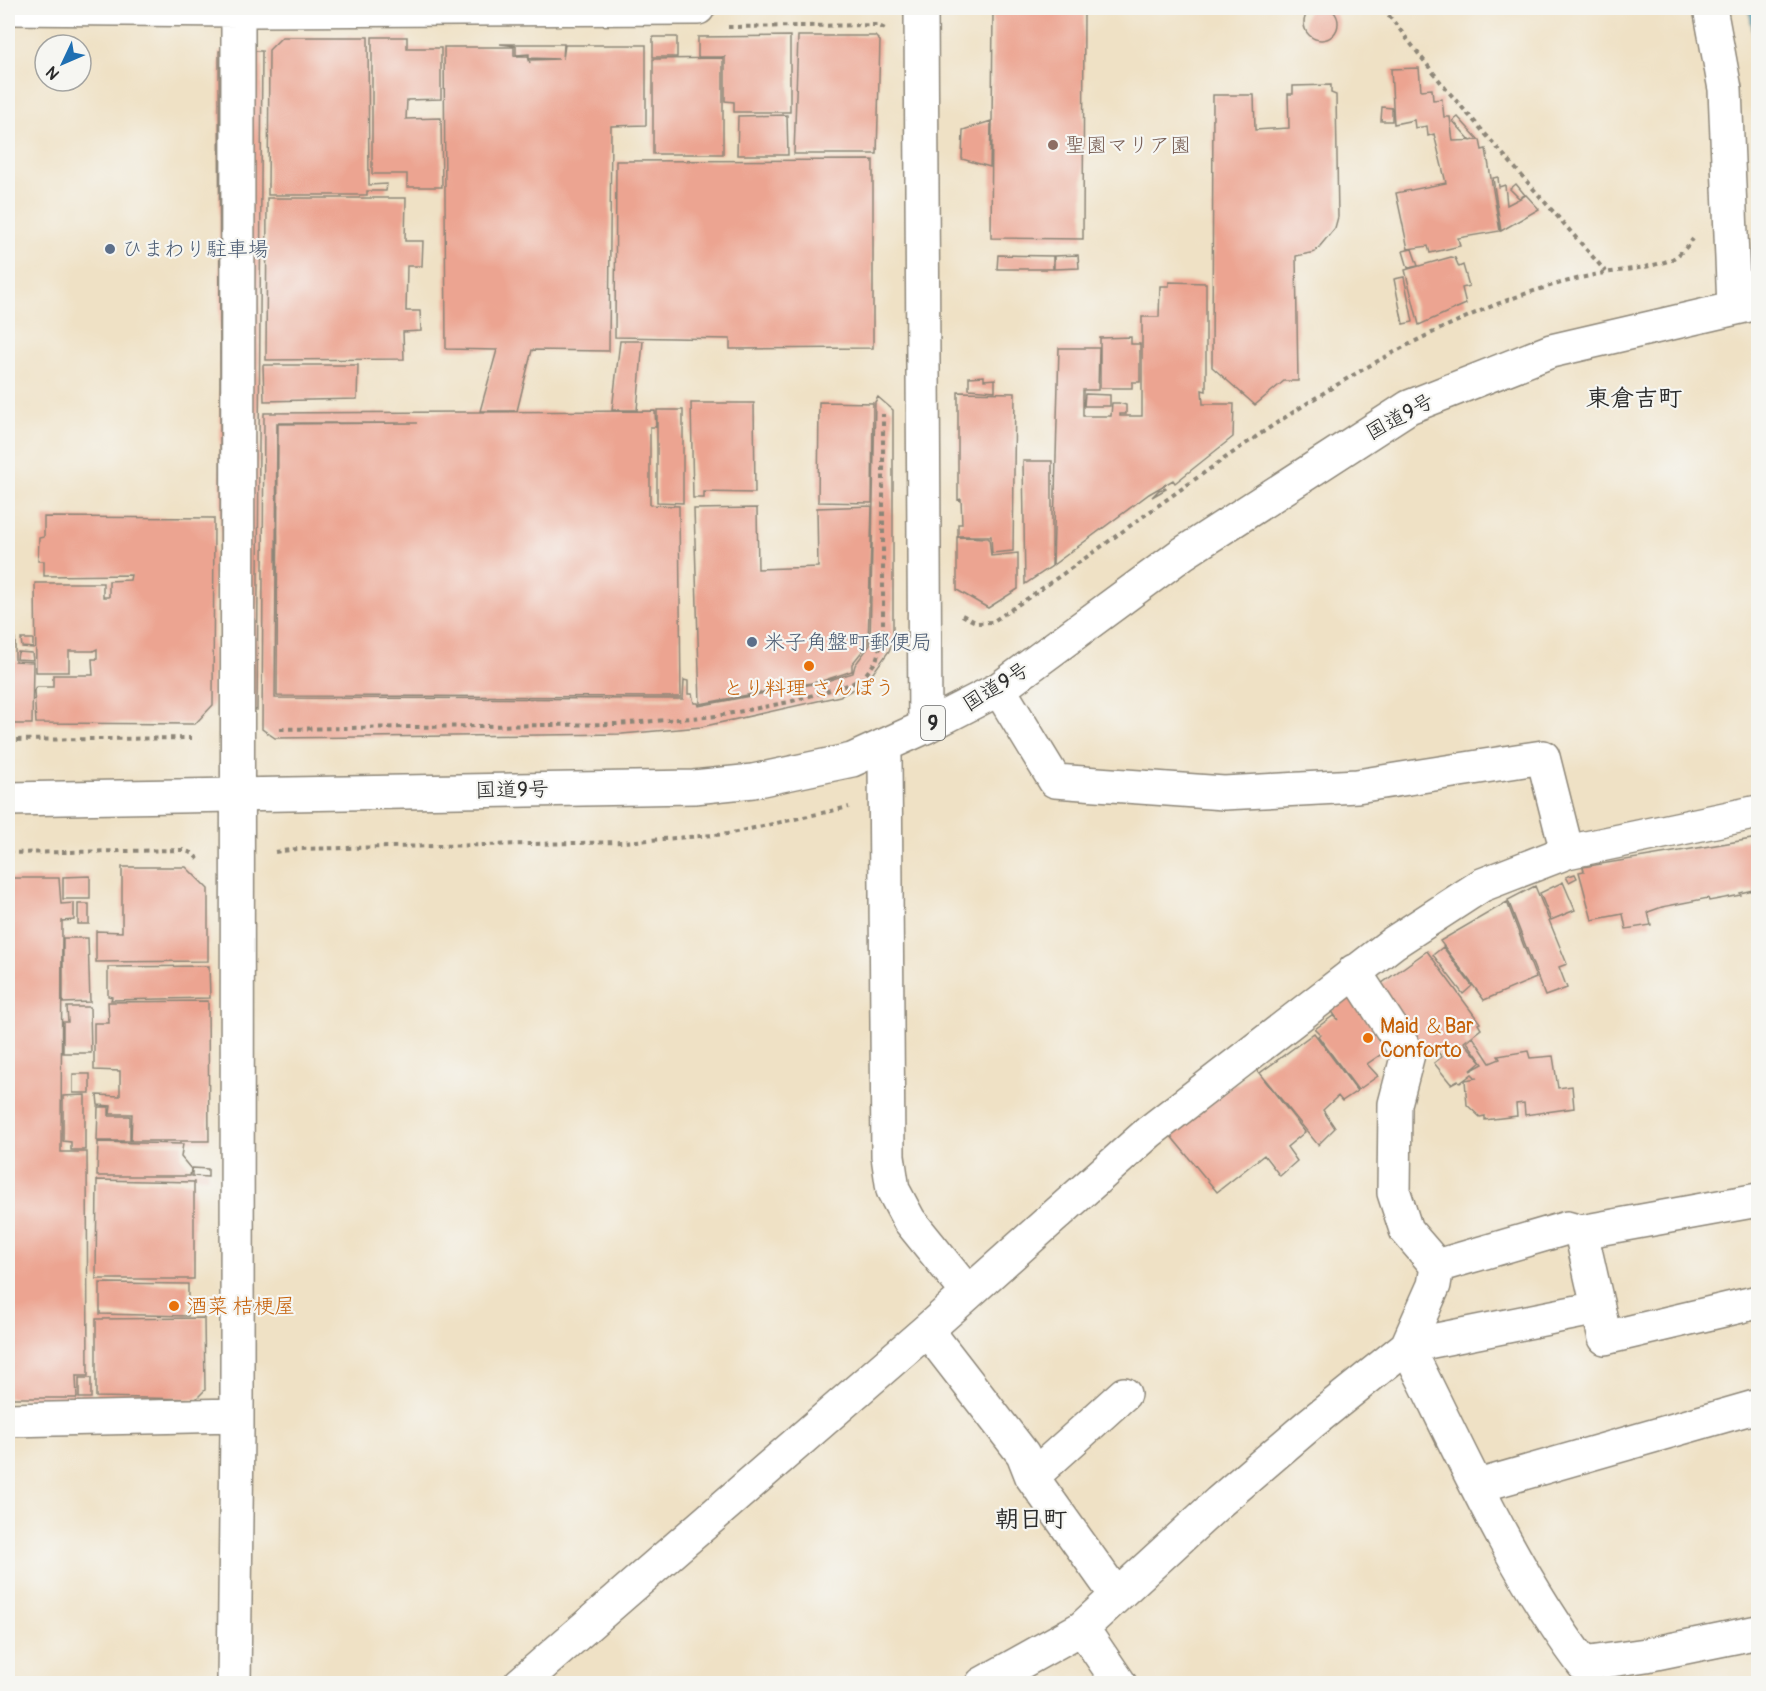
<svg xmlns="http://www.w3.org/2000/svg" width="1766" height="1691" font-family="Pangolin,'Klee One',sans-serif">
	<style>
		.water { fill: #41a8c1; stroke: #366a76; stroke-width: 1.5 }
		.building { fill: #eca491 }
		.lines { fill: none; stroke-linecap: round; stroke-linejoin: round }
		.minor-casing { stroke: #8d8678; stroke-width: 36 }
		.highway-casing { stroke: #8d8678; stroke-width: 36 }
		.path { stroke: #8d8678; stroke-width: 4; stroke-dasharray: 4.5 4.5; stroke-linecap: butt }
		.minor { stroke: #fff; stroke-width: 33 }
		.highway { stroke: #fff; stroke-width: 33 }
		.education-dot { fill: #8d6e63; stroke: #f6f6f2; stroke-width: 2 }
		.service-dot { fill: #5c6f8a; stroke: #f6f6f2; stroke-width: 2 }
		.food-dot { fill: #e8710a; stroke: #f6f6f2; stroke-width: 2 }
		.labels { text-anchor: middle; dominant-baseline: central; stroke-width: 4.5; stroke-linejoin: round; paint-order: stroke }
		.shield { fill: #f6f6f2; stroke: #686867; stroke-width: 1.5 }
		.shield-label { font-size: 20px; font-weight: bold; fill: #2b2b2b }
		.education-label { font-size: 21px; fill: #785e54; stroke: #f6f6f2; text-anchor: start }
		.service-label { font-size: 21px; fill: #4e5e75; stroke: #f6f6f2; text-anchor: start }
		.street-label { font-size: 21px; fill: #2b2b2b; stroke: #f6f6f2 }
		.food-label { font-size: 21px; fill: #c56008; stroke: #f6f6f2; text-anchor: start }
		.quarter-label { font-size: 24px; font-weight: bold; fill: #2b2b2b; stroke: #f6f6f2 }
	</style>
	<rect width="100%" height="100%" fill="#f6f6f2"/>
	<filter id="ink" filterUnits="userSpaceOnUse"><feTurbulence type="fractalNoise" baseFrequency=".0167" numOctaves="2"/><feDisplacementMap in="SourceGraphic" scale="12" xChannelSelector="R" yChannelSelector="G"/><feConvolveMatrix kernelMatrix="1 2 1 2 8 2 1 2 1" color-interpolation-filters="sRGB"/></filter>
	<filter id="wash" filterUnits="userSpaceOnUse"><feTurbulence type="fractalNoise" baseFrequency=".008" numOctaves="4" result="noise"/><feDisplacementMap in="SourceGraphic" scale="24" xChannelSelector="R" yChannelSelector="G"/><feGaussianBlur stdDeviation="1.35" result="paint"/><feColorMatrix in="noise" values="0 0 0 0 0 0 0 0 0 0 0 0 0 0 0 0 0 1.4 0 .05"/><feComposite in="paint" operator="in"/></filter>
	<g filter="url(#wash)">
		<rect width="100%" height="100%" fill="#efe1c5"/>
		<path class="water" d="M1749,8h9v61v-5z"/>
		<g id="blocks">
			<path class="building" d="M1304 23a17 17 0 1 1 34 0a17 17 0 1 1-34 0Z
				M993,8l91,2 -1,229 -92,-1z
				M790,36v76h-56v-10l-9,-1v-44h-27v-20z
				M798,36h77l5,5 -3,113h-83z
				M282,37h86l1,148 18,-1 -1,7h-19v4h-99l1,-145z
				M372,37h35v11h34v51l-34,1 -1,19 35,-1 1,69h-35v-13h-35z
				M653,37h24v20h-24z
				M500,44h64l-1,15 2,-14h81v80l-35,1 -2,225 -77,-1 -15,61h-37l17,-61 -51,-1 -2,-302h70v9h14l2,7 -1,-3 30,-1 -30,-1v-4l-13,1v-9z
				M219,51h43l-5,659 -36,-3z
				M723,58v96h-70v-95z
				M1419,68l2,22 11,-1 1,11 9,-1 2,18h6l3,24 27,-1 2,10 4,-1 14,82 -42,7 2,8 -30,7 -2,-7 -20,3 -12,-56 50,-10 -12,-49 -6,2 -1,-10 -12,2 -1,-8 -20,4 -3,-55z
				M1331,85v8l5,2 2,122 -3,11 -20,24 -19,4 2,125h-14l-29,24 -43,-38 1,-272h41l1,35 34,-2 -1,-34h5v-8z
				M1382,107l10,1v13h-11z
				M787,115l1,40h-51l1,-39z
				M1458,117l20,22 -7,2 -18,-20z
				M991,121l-1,46 -28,-8 1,-29z
				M873,160v188l-143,1v-10l-115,-2 1,-176z
				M1498,177l1,10 6,-2 2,20 19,-10 13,14 -38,22 -8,-53z
				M1516,184l9,11 -6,3 -9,-9z
				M267,198h139l-1,43h18l-1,25h-15l-1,45h14l1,20 -18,1 1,27 -138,1z
				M1412,249l6,17 -10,2 -5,-17z
				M998,255l55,1v13h-56z
				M1078,255l1,13 -25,1v-13z
				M1451,257l4,1 4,9 4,-2 6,21 -7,2 4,16 -47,21 -14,-55z
				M1404,277l9,45 -10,2 -9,-45z
				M1169,282l37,1v108l-4,-1 1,14h31l-1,33 -58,46 -2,-3 -24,14 -96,71 6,-217h40l-1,42h-15v26h28l1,-13h7l7,2v9h-6v2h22v-99h17l1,-31h9z
				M1131,337v7h9v38h-8v6h-32v-50z
				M620,341h23l-6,69h-25z
				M263,365h95l-1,34 -93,2z
				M984,376v4l11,-1v12l-26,-2v-12z
				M958,392l57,1 -2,158 -21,2 -1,-17h-33v-12h4l-1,-25 -3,1z
				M1085,394l25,1v11h-26z
				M878,397l15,13v230l-4,11 -24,33 -25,12 -139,31 -79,7 -347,4 -13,-9 2,-316 391,-2 1,16h-6v78l29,1 2,191 -404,-1 1,-272 139,-1h-140l-2,275 408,1 1,-19 4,1v13h4l2,9h4l1,3 124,-24 30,-9 2,-8 15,-20 5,-243z
				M819,402l54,1 -1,100 -54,-1z
				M691,403h63l1,90 -51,-1v6h-11z
				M657,410h26v93l-26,-1z
				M1023,461h29v105l-27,18z
				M1165,488l1,1 -14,8 7,-7z
				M872,506l-4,138 -16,20v7l-30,10 -122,23 -6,-195 63,-1 1,61 60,-2 -1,-59z
				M44,517l170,1 -1,187 -18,19 -159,-1 -2,-32 2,-4h17v-12h40l-1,-16h5v-10l-4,2h-24v21h-33l-1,-89h68v14h6v-16l21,-1 1,-5 -87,1v-15h-6l1,-23 5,-1z
				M957,537l32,1 2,18 27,-3v36l-30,19 -31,-18z
				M8,638h7v23l18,1 -1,62h-24z
				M21,639h12v9l-11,-1z
				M18,652l14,1 1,7 -16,-1z
				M1758,838v57l-3,1 -2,-6 -13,3 1,2 -32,6 -1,-3 -46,9 -14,5 3,13 -25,4 -3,-15 -31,6 -13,-48 5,-1 -1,-4z
				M122,867h64l22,22v72l-112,1v-31l26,1z
				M1575,874l2,4 -8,4 -3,-5z
				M90,876v23h-27v-22z
				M8,878h51l2,26 13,-1v17l-12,1 -1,231h26l1,224h-12l1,22h-69z
				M1563,882l12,28 -24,10 -11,-27z
				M1535,886l32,78 -8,3 8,21 -22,8 -37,-96z
				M1507,902l29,76 -52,22 -44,-59z
				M78,904h11v20h-11z
				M63,938h25l2,64 -27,1z
				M1443,947l29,39 -9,8 -30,-39z
				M1427,951l53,72 -2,1 3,5 -17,13 17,20 -11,9 13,-7 -16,-22 6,-5 17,26 10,-4 -2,-3 30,-5 2,7 23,-2 5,32 14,-2 2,22 -49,7 -1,-12 -8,1 1,12 -32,4v-4l-5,1 -13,-12 -2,-25 11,-2 -4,-4 -12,9 -2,-3 -7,4 -17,-21 8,-6 -7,-8 -7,6 -50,-69z
				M209,966l1,32 -99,2 1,-3 -4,-1v-29z
				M1350,996l39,53 -22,15 11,12 -20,14 -40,-54 2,-2 -5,-5 18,-13 5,4 -7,-10z
				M208,1001l1,140h-78l1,-27h-22l1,-8 -13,-1 -1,-10 23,1v-25l-26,-1v-47h15l-1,-21z
				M67,1007h23l1,46h-28v-31h5z
				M1314,1033l43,58 -15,10 -4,-5 -15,14 12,18 -17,17 -58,-72z
				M1256,1069l49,63 -18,15 10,14 -17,15 -16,-21 -47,37 -47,-57 64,-52 3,2z
				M73,1074h17v19h-17z
				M85,1095v55h-14v-8l-8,-1v-45z
				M98,1107h11v9h21v25h-33z
				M98,1142l85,2 -2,13 10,12 -1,7h-93z
				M192,1168l16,1v8l-16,-1z
				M97,1180l97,2v97h-98z
				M100,1283l88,1v32l-88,-2z
				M204,1318l1,72 -9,9 -100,-2v-78z
				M79,1378h12v20h-12z"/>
		</g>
	</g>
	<g filter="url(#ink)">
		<use href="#blocks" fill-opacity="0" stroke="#8d8678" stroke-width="1.5"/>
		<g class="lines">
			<defs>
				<path id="minor" d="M8,8l230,2 460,-2
					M921,8l4,719
					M1710,8l15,81 9,218
					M999,689l56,92 169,12 133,-7 186,-29 24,95
					M883,746l2,12 3,398 5,34 16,30 59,73
					M1581,1232l24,106 153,-36
					M1437,1266l130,-38 14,4 177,-32
					M927,1330l96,124 9,23 84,118
					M1407,1346c54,107 104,222 176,318l63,-9 112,-23
					M1407,1346l191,-38
					M8,1420l229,-5
					M1032,1477l92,-83
					M1478,1486l280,-80
					M1082,1628l38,56
					M234,1684l3,-255 1,-1421
					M520,1684l407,-354 222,-198 244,-189 89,-58 85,-33 191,-40
					M982,1684l100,-56 137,-126 91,-78 97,-78 27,-61 3,-19 -31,-36 -12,-37 1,-89 13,-50 -54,-83"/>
				<path id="highway" d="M8,799l686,-12 59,-6 99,-21 73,-33 74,-38 183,-135 227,-147 142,-56 207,-48"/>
			</defs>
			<use href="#minor" class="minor-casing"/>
			<use href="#highway" class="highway-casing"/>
			<path class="path" d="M1383,8l63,81 160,183
				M728,27l149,-2 8,4
				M962,615l15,8 15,-1c158,-103 303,-231 477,-306 39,-18 83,-32 125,-41 24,-5 53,-6 76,-15 10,-5 17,-13 23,-21
				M280,729l336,-5 101,-8 72,-14 62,-18 12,-6 13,-17 7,-24v-223
				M8,740l184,-2
				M275,852l22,-3 327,-7 103,-8 122,-27
				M8,853l174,-3 10,3 8,8"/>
			<use href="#minor" class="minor"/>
			<use href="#highway" class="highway"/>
		</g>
	</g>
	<circle class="education-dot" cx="1053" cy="145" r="6"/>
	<g class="service-dot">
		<circle cx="110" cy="249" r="6"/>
		<circle cx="752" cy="642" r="6"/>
	</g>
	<g class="food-dot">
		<circle cx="809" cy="666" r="6"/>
		<circle cx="1368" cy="1038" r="6"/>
		<circle cx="174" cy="1306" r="6"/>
	</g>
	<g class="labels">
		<rect class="shield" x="921" y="706" width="24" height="34" rx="4.5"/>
		<g class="shield-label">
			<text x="933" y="723">9</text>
		</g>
		<g class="education-label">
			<text x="1065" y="145">聖園マリア園</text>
		</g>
		<g class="service-label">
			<text x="122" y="249">ひまわり駐車場</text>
			<text x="764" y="642">米子角盤町郵便局</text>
		</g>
		<g class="street-label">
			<text transform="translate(1400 417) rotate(-29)">国道9号</text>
			<text transform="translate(996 687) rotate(-32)">国道9号</text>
			<text transform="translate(512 790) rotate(-1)">国道9号</text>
		</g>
		<g class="food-label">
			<text x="809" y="688" text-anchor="middle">とり料理 さんぽう</text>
			<text x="1380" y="1026">Maid ＆Bar<tspan x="1380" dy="24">Conforto</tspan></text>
			<text x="186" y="1306">酒菜 桔梗屋</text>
		</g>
		<g class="quarter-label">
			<text x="1634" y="398">東倉吉町</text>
			<text x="1031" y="1519">朝日町</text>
		</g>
	</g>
	<rect width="1766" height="1691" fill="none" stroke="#f6f6f2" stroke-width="30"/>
	<g transform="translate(63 63) rotate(226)"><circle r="28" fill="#f6f6f2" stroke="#a5a5a2" stroke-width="1.5"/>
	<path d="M0-4.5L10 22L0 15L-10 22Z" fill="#1f6fb2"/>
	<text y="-9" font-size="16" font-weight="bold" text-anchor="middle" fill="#2b2b2b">N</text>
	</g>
</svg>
